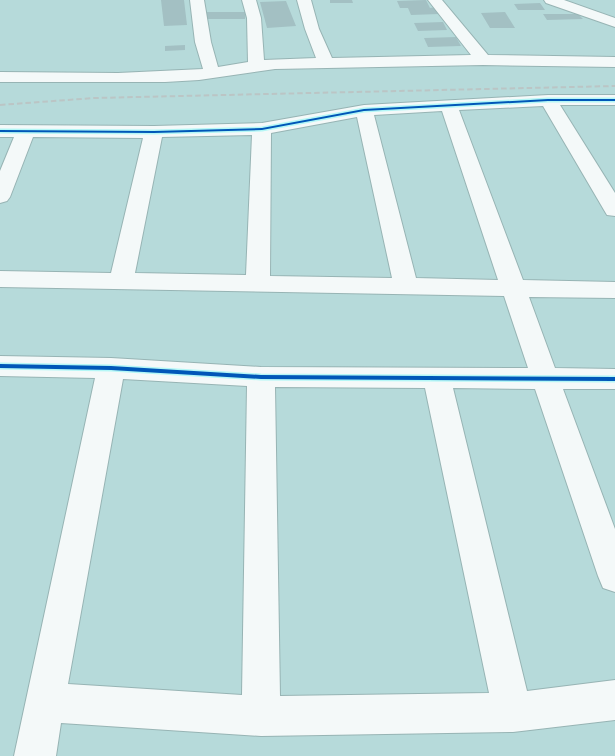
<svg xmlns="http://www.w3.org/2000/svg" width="615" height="756" font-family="'Golos Text',sans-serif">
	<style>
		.building { fill: #a3c0c3 }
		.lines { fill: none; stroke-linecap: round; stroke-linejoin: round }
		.minor-casing { stroke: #97b4b4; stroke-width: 2 }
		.minor { fill: #f4f9f9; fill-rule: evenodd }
		.rail { stroke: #bbc5c5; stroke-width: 2; stroke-dasharray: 5.5 3; stroke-linecap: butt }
		.cycleway-casing { stroke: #b4f7f6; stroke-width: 3 }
		.cycleway { fill: #0057b8; fill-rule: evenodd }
	</style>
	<rect width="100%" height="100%" fill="#b6dada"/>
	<path class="building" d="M161,0h23l3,25 -23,1z
		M330,0h22l1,3h-23z
		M426,0l4,8 6,-1 3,7 -28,1 -3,-7h-8l-3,-7z
		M286,1l10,25 -29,2 -7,-26z
		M540,3l5,7h-27l-4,-6z
		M207,12h39l-1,7h-40z
		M505,12l10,16h-25l-9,-15z
		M543,14h35l5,5 -36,1z
		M443,22l4,8 -29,1 -4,-8z
		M456,37l5,9 -33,1 -4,-9z
		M185,45v5l-20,1v-5z"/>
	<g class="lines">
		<defs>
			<path id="minor" d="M190,0h14l7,42 7,25 30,-5 -1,-44 -5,-18h14l5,18 3,42 52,-2 -11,-29 -8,-29h14l8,29 13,29 139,-3 -43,-55h14l46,55 127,2v10l-132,-2 -208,4 -76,11 -34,2h-165v-10l118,1 85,-4 -8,-27z
				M544,0h20l51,18v9l-69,-24z
				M548,95h67v10h-55l55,88v23l-8,-1 -3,-5 -61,-104 -84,4 64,170 92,2v16l-86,-1 26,71 60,1v20h-52l52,140v63l-12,-4 -5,-12 -63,-187 -82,-1 74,303 88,-11v40l-102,12 -252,4 -200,-13 -5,33h-42l81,-378 -95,-2v-20l111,2 150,9 267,1 -24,-72 -504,-9v-16l111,2 32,-135 -110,-1 -23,60 -3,4 -7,2v-32l14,-34h-14v-12l154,1 108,-3 102,-18zM442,111l56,169 -82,-2 -42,-163zM357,117l35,161 -122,-2 1,-143zM252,135l-6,140 -111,-2 27,-136zM123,379l124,7 -5,309 -174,-11zM275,387l150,1 64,305 -209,3z"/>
		</defs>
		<use href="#minor" class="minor-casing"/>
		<use href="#minor" class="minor"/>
		<path class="rail" d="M0,105l94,-7 521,-12"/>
		<defs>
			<path id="cycleway" d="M548,99h67v2h-67l-184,10 -102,19 -108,3 -154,-1v-2l154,1 108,-3 102,-19z
				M0,364l111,2 150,9 354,2v4l-354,-2 -150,-9 -111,-2z"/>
		</defs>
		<use href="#cycleway" class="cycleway-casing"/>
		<use href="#cycleway" class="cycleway"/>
	</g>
</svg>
